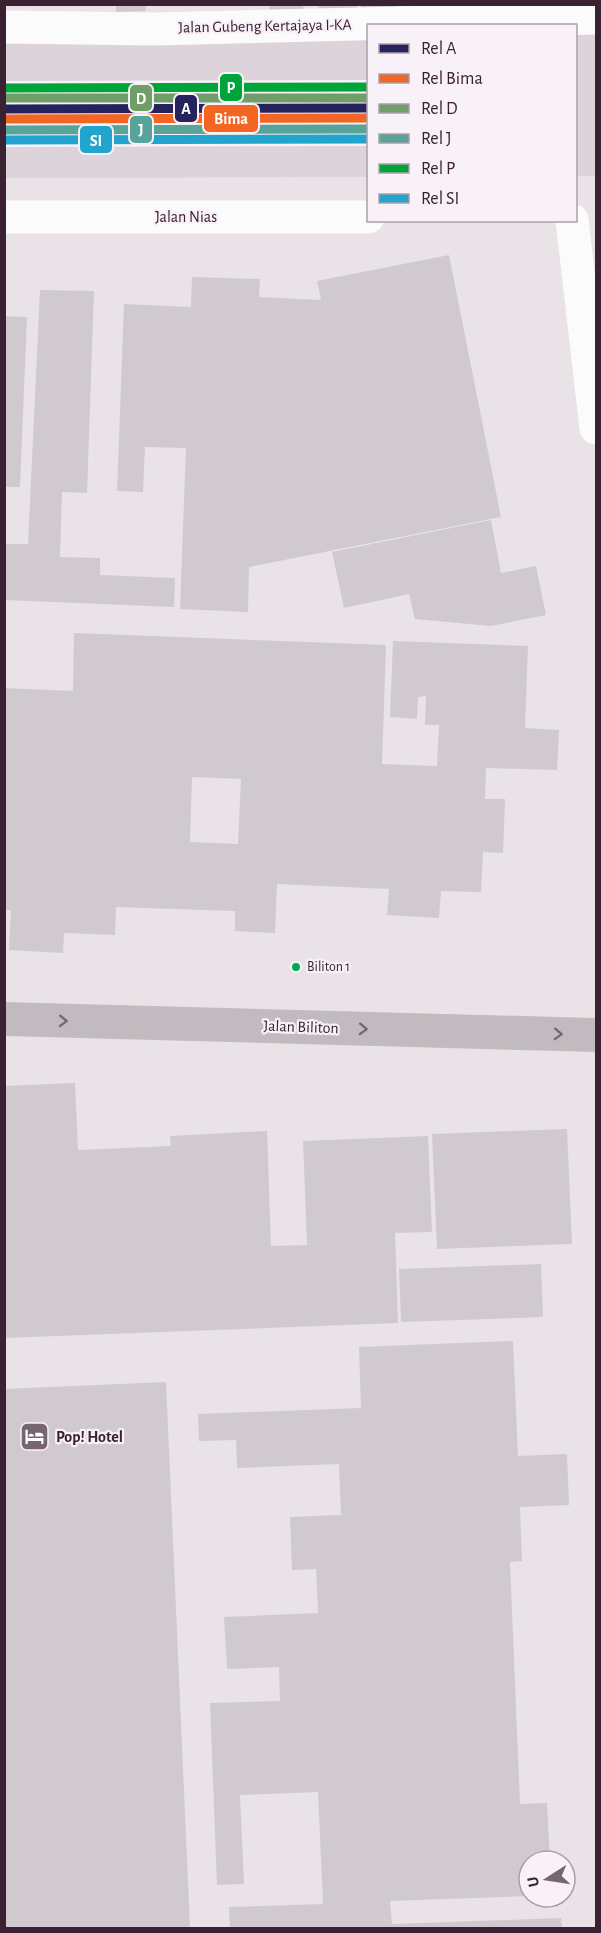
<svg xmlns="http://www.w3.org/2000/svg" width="601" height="1933" font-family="'Alegreya Sans',sans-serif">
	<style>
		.built { fill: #ddd3db }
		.building { fill: #d0cacf; fill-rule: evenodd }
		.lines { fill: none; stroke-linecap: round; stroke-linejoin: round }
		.highway-casing { stroke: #c8c0c6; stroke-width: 34 }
		.minor { stroke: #fcfbfc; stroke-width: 33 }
		.highway { stroke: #c1babe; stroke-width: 33 }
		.rail-1-casing { stroke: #f8f1f7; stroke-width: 14 }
		.rail-2-casing { stroke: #f8f1f7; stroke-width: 14 }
		.rail-3-casing { stroke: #f8f1f7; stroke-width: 14 }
		.rail-4-casing { stroke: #f8f1f7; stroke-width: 14 }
		.rail-5-casing { stroke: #f8f1f7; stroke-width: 14 }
		.rail-6-casing { stroke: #f8f1f7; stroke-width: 14 }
		.rail-1 { stroke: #26225e; stroke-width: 9 }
		.rail-2 { stroke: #f26522; stroke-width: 9 }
		.rail-3 { stroke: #6f9e68; stroke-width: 9 }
		.rail-4 { stroke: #57a59a; stroke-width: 9 }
		.rail-5 { stroke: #00a53a; stroke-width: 9 }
		.rail-6 { stroke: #21a4ce; stroke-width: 9 }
		.oneway { stroke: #776672 }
		.bus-dot { fill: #00a651; stroke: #f8f1f7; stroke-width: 2 }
		.labels { text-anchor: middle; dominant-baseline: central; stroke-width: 4.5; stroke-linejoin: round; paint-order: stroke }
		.bus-label { font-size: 14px; fill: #3a2233; stroke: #f8f1f7; text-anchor: start }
		.street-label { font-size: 16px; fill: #3a2233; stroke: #f8f1f7 }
		.poi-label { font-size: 16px; font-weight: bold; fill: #3a2233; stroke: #f8f1f7; text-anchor: start }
		.line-badge { stroke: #f8f1f7; stroke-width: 2 }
		.badge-label { font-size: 16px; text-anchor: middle; font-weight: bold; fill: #fff }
	</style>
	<rect width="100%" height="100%" fill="#e9e3e8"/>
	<path class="built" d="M596,28v148h-20v-147z
		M368,30v147l-363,1 -1,-144z"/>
	<path class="building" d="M116,4h30v7l-30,1z
		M269,4h34l2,17 -33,4z
		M318,4h39l1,7 -39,5z
		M361,4h35v7l-35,1z
		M449,255l52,262 -252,50 -1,45 -68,-3 6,-161 -41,-1 -2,45 -26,-1 7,-187 67,3 1,-30 68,2 -1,18 62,3 -4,-19z
		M40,290l54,1 -7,202 -25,-1 -2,65 40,1v17l75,3 -1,29 -170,-7v-56h24z
		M4,316l23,1 -7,170h-16z
		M491,520l10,53 35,-7 10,49 -55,11 -76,-7 -6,-25 -65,14 -12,-56z
		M74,633l312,12 -4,119 55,2 2,-41h-14l1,-29 -8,1 -1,22 -27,-2 3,-76 135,5 -3,82 34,2 -2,40 -71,-2 -1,31h20l-2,54 -20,-1 -2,40 -40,-1 -2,27 -52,-3 2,-26 -112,-5 -2,49 -40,-2v-20l-119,-4 -1,28 -51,-2 -1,20 -54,-3 2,-40h-7v-222l69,3zM192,777l49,2 -3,65 -48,-2z
		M75,1083l3,67 93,-4 -1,-10 97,-5 4,115 36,-1 -4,-104 125,-5 4,96 -37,1 3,90 -394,15v-252z
		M567,1129l5,115 -135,5 -5,-115z
		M541,1264l2,53 -142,5 -2,-53z
		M513,1341l5,115 49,-2 2,51 -49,2 2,54 -12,1 10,242 27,-1 3,58h-21v35l-139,5 2,23 169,-6 1,10h-332l-1,-21 94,-3 -5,-112 -78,3 4,89 -27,1 -7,-182 70,-2 -1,-34 -52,2 -3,-52 94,-4 -2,-44 -24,1 -2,-53 51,-2 -2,-51 -102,4 -1,-28 -37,1 -1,-27 163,-6 -2,-61z
		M166,1382l24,545 -186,1v-539z"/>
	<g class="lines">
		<defs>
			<path id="highway" d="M4,1019l592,16"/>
		</defs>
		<use href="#highway" class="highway-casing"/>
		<path class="minor" d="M4,27l151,2 441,-11
			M4,217h364
			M572,220l24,208"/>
		<use href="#highway" class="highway"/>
		<defs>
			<path id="rail-1" d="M4,109l364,-1"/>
			<path id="rail-2" d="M4,119l364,-1"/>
			<path id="rail-3" d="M4,98h364"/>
			<path id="rail-4" d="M4,130l364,-1"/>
			<path id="rail-5" d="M4,88l364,-1"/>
			<path id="rail-6" d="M4,140l364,-1"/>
		</defs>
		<use href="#rail-1" class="rail-1-casing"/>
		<use href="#rail-2" class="rail-2-casing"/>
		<use href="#rail-3" class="rail-3-casing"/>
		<use href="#rail-4" class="rail-4-casing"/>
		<use href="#rail-5" class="rail-5-casing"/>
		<use href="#rail-6" class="rail-6-casing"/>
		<use href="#rail-1" class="rail-1"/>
		<use href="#rail-2" class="rail-2"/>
		<use href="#rail-3" class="rail-3"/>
		<use href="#rail-4" class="rail-4"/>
		<use href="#rail-5" class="rail-5"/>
		<use href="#rail-6" class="rail-6"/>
	</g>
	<defs><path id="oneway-chevron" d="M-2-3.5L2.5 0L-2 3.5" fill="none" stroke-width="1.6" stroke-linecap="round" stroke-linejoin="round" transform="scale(1.5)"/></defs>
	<g class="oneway">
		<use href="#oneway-chevron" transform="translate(63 1021) rotate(2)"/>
		<use href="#oneway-chevron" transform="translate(363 1029) rotate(2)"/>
		<use href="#oneway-chevron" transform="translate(558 1034) rotate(2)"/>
	</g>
	<defs>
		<symbol id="hotel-square" viewBox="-11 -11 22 22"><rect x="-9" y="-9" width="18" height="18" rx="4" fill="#776672" stroke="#f8f1f7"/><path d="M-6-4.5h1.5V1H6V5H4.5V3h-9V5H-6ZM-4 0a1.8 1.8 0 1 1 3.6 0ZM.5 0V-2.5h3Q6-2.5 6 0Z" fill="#fff"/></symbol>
	</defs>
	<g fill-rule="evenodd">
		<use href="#hotel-square" x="18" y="1420" width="33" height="33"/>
	</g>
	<circle class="bus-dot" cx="296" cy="967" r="5"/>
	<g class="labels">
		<g class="bus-label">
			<text x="307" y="967">Biliton 1</text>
		</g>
		<g class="street-label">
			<text transform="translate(265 26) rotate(-1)">Jalan Gubeng Kertajaya I-KA</text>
			<text x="186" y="217">Jalan Nias</text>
			<text transform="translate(301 1027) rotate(2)">Jalan Biliton</text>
		</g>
		<g class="poi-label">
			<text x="56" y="1437">Pop! Hotel</text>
		</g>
	</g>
	<g class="line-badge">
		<rect x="219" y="73" width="24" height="29" rx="6" fill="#00a53a"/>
		<rect x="129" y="84" width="24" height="28" rx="6" fill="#6f9e68"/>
		<rect x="174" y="94" width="24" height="29" rx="6" fill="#26225e"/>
		<rect x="203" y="104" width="56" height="29" rx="6" fill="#f26522"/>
		<rect x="129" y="115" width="24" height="29" rx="6" fill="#57a59a"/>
		<rect x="79" y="125" width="34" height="29" rx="6" fill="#21a4ce"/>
	</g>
	<g class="badge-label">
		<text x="231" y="93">P</text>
		<text x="141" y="104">D</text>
		<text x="186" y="114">A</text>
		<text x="231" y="124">Bima</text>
		<text x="141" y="135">J</text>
		<text x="96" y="146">SI</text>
	</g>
	<rect width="601" height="1933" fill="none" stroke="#3a2233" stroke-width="12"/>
	<rect x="367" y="24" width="210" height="198" fill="#f8f1f7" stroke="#ac9ea9" stroke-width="1.5"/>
	<rect x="379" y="44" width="30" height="9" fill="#26225e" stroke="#ac9ea9" stroke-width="1.5"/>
	<text x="421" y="54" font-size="18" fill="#3a2233">Rel A</text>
	<rect x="379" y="74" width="30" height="9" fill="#f26522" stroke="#ac9ea9" stroke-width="1.5"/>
	<text x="421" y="84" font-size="18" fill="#3a2233">Rel Bima</text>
	<rect x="379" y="104" width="30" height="9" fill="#6f9e68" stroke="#ac9ea9" stroke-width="1.5"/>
	<text x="421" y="114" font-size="18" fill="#3a2233">Rel D</text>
	<rect x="379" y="134" width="30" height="9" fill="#57a59a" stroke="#ac9ea9" stroke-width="1.5"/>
	<text x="421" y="144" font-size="18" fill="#3a2233">Rel J</text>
	<rect x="379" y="164" width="30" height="9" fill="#00a53a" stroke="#ac9ea9" stroke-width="1.5"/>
	<text x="421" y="174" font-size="18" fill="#3a2233">Rel P</text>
	<rect x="379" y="194" width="30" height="9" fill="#21a4ce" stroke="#ac9ea9" stroke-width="1.5"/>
	<text x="421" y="204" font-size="18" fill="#3a2233">Rel SI</text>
	<g transform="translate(547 1879) rotate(258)"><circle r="28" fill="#f8f1f7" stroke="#ac9ea9" stroke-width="1.5"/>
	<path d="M0-4.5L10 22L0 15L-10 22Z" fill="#776672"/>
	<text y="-9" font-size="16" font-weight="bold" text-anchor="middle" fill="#3a2233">U</text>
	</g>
</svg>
